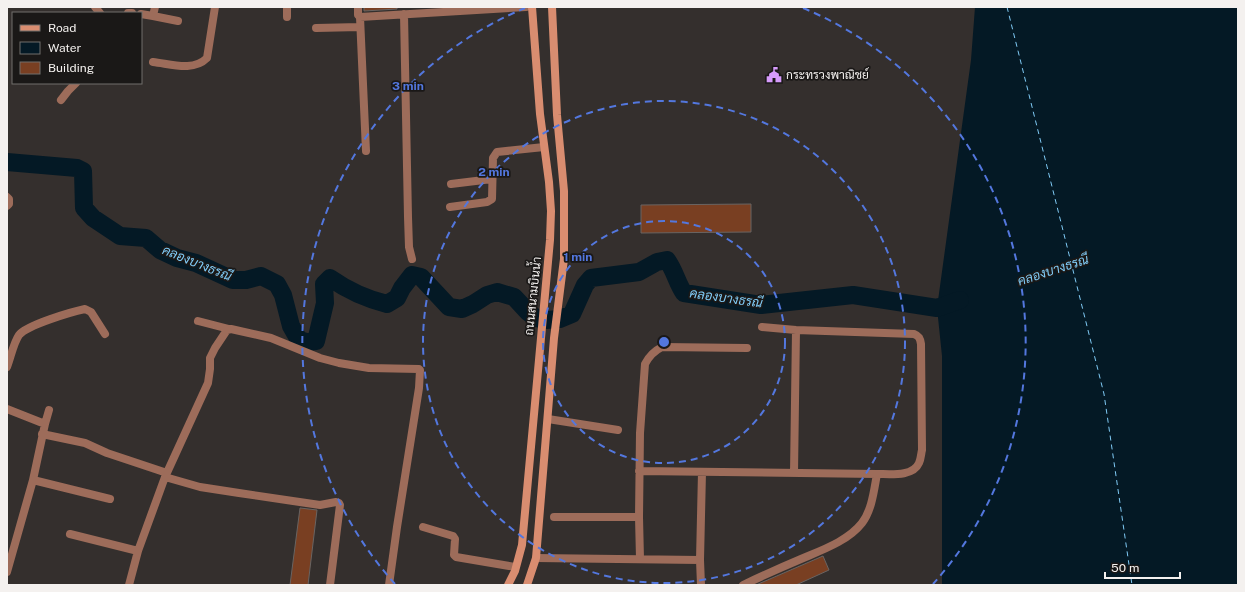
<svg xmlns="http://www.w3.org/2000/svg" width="1245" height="592" font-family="'Public Sans',Sarabun,sans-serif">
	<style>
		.water { fill: #041925 }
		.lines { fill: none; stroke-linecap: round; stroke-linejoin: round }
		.river { stroke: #041925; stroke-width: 18 }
		.ferry { stroke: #80cbf6; stroke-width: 1; stroke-dasharray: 5 4; stroke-linecap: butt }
		.building { fill: #793f22; stroke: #696462 }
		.minor { stroke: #9d6c5a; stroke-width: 8 }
		.secondary { stroke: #d98d70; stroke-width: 8 }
		.ring { fill: none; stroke: #5377de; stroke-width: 2; stroke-dasharray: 7 5 }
		.labels { text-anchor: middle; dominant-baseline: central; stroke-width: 3.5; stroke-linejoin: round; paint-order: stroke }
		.poi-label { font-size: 12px; fill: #f4f1ef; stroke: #1a1817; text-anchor: start }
		.street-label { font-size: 12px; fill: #f4f1ef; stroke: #1a1817 }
		.water-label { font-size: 13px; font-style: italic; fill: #80cbf6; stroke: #1a1817 }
		.centre { fill: #5377de; stroke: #1a1817; stroke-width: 2 }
		.ring-label { font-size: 12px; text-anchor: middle; font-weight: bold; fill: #5377de; stroke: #1a1817; stroke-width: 3.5; stroke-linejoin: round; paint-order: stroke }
	</style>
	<rect width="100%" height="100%" fill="#342f2d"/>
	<path class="water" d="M975,7h263v578h-296v-229l-5,-48 34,-248z"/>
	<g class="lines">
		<path class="river" d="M7,162l70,6 6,3 1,37 9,10 27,18 26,2 14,12 17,8 19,5 37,17h13l15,-4 16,8 6,11 8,31 8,14 7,2 10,-1 9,-38 -1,-19 6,-6c17,12 37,21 57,26l10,-6 5,-10 10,-13 9,2 28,30 13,2 11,-5 14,-9 10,-3 17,5 14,15 8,6 10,2 14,-1 12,-5 13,-29 6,-7 48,-6 18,-10 10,-2c8,11 10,23 17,33l77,12 92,-10 84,13 23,-8"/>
		<path class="ferry" d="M1007,7l97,387 28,191"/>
	</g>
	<path class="building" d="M364,7h33v2l-33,2z
		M751,204v28l-110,1v-28z
		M300,508l17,2 -9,75h-18z
		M823,556l6,14 -33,15h-40z"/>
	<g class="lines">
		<path class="minor" d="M95,7l5,6
			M155,7l-2,9 25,5
			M287,7v10
			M358,7v8l2,2 6,134
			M128,13h4
			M141,14l12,2
			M404,14l4,203 1,30 3,12
			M360,17l166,-10
			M316,28l44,-1
			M153,62c18,2 40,10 54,-4l8,-51
			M61,100l7,-9 8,-8
			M451,184l41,-5
			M7,197l2,2v5l-2,2
			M450,207l37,-5 5,-3 1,-41 4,-6 47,-5
			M198,321l31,8
			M7,367c4,-10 6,-23 12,-32 8,-10 52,-23 66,-26l6,3 14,22
			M7,409l38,15
			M548,419l70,11
			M42,434l43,9 22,10 60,20
			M639,471l238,3c13,0 36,3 42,-11 2,-4 2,-9 3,-13l-1,-106c-1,-6 -2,-8 -7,-10l-118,-4 -34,-3
			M794,473l2,-143
			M165,477l35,10 39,6 81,12 16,-3 3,1 1,2 -10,80
			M33,480l77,19
			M554,517h85
			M423,527l30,9 2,3 -1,16 2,2 59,10
			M70,534l68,17
			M536,558l164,2
			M640,559l-1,-42 1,-84 5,-69c4,-8 9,-13 17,-17l85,1
			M7,572l26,-92 12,-56 4,-14
			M129,585l9,-34 27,-74 43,-94 2,-14v-11l5,-10 12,-18 4,-1 40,9 49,20 19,5 30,5 50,1 1,1 -1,18 -22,139 -8,58
			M701,585l-1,-25 2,-88
			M743,585c19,-9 39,-18 58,-26 21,-9 47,-18 61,-36 10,-13 12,-33 15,-49"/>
		<path class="secondary" d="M508,585l7,-14 7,-26 28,-305 1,-29 -2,-29 -9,-68 -8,-107
			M527,585l9,-27 18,-220 10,-79v-68l-7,-76 -5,-108"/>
	</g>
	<g class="ring">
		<circle cx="664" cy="342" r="121"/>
		<circle cx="664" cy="342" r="241"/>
		<path d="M395 584A362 362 0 0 1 525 8M803 8A362 362 0 0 1 933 584"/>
	</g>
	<defs>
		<symbol id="civic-bare" viewBox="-9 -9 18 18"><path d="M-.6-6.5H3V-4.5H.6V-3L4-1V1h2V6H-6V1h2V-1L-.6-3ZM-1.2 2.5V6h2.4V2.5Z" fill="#d69bfa" stroke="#1a1817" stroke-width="2.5" paint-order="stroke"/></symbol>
	</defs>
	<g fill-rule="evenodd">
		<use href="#civic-bare" x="763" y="64" width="22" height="22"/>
	</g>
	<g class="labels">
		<g class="poi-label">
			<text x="786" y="75">กระทรวงพาณิชย์</text>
		</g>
		<g class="street-label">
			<text transform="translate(533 296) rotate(-84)">ถนนสนามบินน้ำ</text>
		</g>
		<g class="water-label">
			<text transform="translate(197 263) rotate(22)">คลองบางธรณี</text>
			<text transform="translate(1053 270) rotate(-18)">คลองบางธรณี</text>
			<text transform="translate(726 298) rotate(8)">คลองบางธรณี</text>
		</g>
	</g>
	<circle cx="664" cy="342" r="6" class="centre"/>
	<g class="ring-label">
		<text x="408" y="90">3 min</text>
		<text x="494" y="176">2 min</text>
		<text x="578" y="261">1 min</text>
	</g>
	<rect width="1245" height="592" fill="none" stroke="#f4f1ef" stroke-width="16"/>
	<rect x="12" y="12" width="130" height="72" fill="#1a1817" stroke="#716f6d"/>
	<rect x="20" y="25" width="20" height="6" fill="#d98d70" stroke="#716f6d"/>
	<text x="48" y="32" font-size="12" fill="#f4f1ef">Road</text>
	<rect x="20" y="42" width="20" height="12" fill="#041925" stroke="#716f6d"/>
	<text x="48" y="52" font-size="12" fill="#f4f1ef">Water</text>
	<rect x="20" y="62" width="20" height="12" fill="#793f22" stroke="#716f6d"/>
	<text x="48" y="72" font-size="12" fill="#f4f1ef">Building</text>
	<path d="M1105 572v6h75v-6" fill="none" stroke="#f4f1ef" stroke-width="2"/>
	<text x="1111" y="572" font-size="12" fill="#f4f1ef" stroke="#1a1817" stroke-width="3" paint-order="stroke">50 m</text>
</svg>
